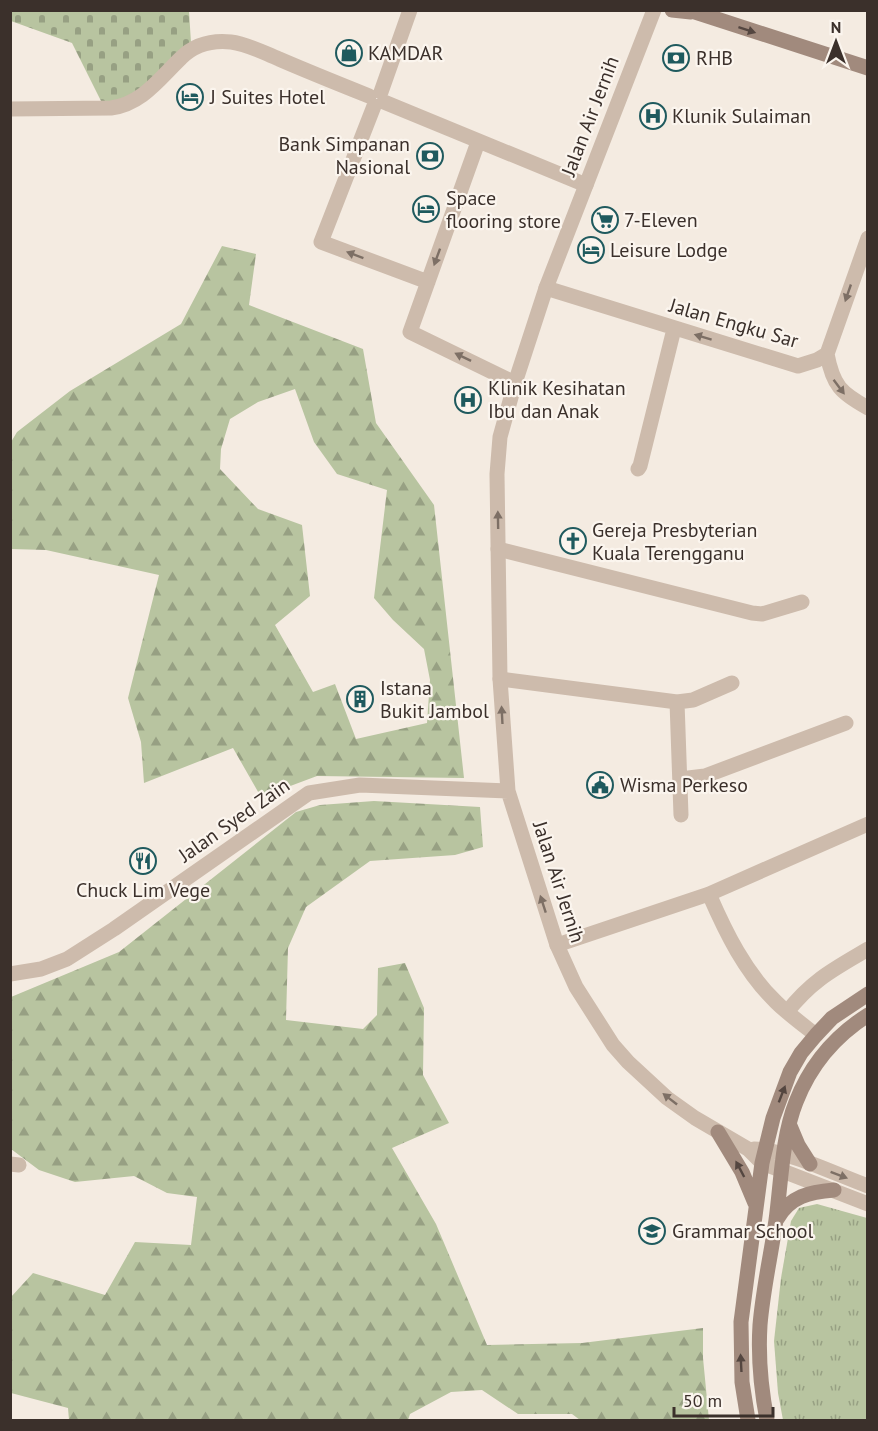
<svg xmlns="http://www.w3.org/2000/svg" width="878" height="1431" font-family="'PT Sans',sans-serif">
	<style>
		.forest { fill: url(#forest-firs); fill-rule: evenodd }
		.cemetery { fill: url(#cemetery-stones) }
		.park { fill: url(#park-tufts) }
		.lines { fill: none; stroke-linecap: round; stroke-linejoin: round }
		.minor { stroke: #cdbbac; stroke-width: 15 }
		.tertiary { stroke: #cdbbac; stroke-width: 15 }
		.secondary { stroke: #a18a7d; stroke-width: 15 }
		.oneway { fill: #544640 }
		.oneway2 { fill: #7d6f65 }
		.labels { text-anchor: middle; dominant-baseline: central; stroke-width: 4.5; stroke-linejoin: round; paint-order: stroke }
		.poi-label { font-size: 20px; fill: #3b302b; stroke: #fbf5ee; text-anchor: start }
		.street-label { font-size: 20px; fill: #3b302b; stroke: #fbf5ee }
	</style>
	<defs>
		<pattern id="forest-firs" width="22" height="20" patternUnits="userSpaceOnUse" patternTransform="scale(1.5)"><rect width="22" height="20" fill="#b8c4a0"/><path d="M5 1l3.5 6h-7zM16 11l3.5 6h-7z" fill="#97a083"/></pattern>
		<pattern id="cemetery-stones" width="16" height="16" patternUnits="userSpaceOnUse" patternTransform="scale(1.5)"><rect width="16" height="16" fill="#b8c4a0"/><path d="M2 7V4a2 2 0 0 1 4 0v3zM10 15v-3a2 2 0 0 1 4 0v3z" fill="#97a083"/></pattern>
		<pattern id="park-tufts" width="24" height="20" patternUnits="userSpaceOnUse" patternTransform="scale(1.5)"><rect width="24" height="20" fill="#b8c4a0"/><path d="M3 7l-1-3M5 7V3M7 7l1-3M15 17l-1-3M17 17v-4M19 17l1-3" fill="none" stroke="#97a083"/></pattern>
	</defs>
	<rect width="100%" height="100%" fill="#f4ebe1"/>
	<path class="forest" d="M222,246l34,8 -7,51 114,44 13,74 58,82 30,273 -147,-2 -56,21 -28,-49 -89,35 -3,-41 -13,-44 31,-123 -113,-25 -35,-1v-107l6,-10 53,-41 111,-67zM295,389l19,53 23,32 50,16 -13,108 19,22 31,29 6,31 -3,43 -71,16 -21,-55 -22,8 -38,-67 35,-29 -8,-71 -44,-16 -38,-40 1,-20 9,-30 28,-17z
		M374,801l106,6 3,40 -28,8 -85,6 -64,46 -18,41 -2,72 77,9 14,-14 1,-47 27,-5 19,45 -1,67 26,48 -57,25 44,76 51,121 95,-2 121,-15v30l6,62h-129l-8,-6h-54l-36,-24 -31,2 -41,22 -2,6h-339l-1,-12 -57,-15v-96l22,-24 72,22 30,-53 56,3 6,-48 -30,-4 -33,-17 -59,6 -36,-12 -28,-21v-152l108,-45 177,-140 24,-7z"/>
	<path class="cemetery" d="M10,11h179l2,32 -60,56 -29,4 -30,-60 -61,-22z"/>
	<path class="park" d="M817,1204l50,14v202h-84l-5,-27 -4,-52 7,-63 10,-57 8,-13z"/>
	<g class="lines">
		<path class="minor" d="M381,92l29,-82
			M384,102l202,83
			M374,106l-53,136 107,40
			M10,109l101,-1c31,-4 48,-29 70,-50 13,-13 31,-18 50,-16 17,2 33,11 48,17 30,13 60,25 90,37
			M478,142l-68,190 105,51
			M546,288l252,78 19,-6 10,-6 41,-116
			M827,354c6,32 14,39 41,54
			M638,469l2,-3 34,-137
			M498,549l254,64 10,1 40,-12
			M500,679l177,23 16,-2 39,-17
			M677,702l4,113
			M680,779l25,-3 141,-53
			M709,894c17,39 36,78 67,108 12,12 26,22 40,33
			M557,945l152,-51 159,-70
			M787,1012c25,-32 47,-43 81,-63
			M10,1164l9,1"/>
		<path class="tertiary" d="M654,10l-108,278 -31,95 -15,54 -3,37 3,205 8,112 49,154 19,42 37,58 15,17 39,36 28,20 53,31 14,14 106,41
			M10,974l31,-5 26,-10 47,-30 195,-136 51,-8 148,6
			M754,1149c33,1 81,25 114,37"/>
		<path class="secondary" d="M672,10l19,2
			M689,10l179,58
			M790,1126l8,19 12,19
			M718,1132l24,40 13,31
			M777,1219c13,-23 33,-27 57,-29
			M748,1420l-6,-38 -1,-60 21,-159 11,-45 17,-46 11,-19 15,-18 16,-17 36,-24
			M767,1420c-6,-31 -9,-63 -7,-95 3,-36 11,-70 16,-105 5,-37 6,-83 20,-118 14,-36 39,-66 72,-87"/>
	</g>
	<defs><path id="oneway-solid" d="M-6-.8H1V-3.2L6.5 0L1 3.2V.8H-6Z" transform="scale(1.5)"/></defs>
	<g class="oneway">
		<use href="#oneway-solid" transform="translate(747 30) rotate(18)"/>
		<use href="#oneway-solid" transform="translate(782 1094) rotate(-69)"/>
		<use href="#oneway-solid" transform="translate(740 1169) rotate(-118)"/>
		<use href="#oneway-solid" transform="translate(741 1363) rotate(-93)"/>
	</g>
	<g class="oneway2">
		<use href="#oneway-solid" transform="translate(355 255) rotate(-159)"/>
		<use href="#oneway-solid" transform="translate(437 257) rotate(110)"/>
		<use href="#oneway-solid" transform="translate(848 293) rotate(109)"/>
		<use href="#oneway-solid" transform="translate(703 337) rotate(-163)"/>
		<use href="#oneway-solid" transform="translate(463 357) rotate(-154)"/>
		<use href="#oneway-solid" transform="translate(839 387) rotate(53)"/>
		<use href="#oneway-solid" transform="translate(498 520) rotate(-91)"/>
		<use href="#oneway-solid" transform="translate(502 715) rotate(-93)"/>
		<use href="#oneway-solid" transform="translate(543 904) rotate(-108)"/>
		<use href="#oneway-solid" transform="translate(670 1099) rotate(-142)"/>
		<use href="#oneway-solid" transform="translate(839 1175) rotate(21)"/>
	</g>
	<defs>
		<symbol id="shop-ring" viewBox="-11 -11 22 22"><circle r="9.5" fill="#fbf5ee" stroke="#1f5a5e" stroke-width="1.5"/><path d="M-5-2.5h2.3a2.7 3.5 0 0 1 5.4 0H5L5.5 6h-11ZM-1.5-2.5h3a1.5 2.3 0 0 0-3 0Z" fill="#1f5a5e"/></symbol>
		<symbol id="bank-ring" viewBox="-11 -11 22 22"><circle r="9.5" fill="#fbf5ee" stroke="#1f5a5e" stroke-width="1.5"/><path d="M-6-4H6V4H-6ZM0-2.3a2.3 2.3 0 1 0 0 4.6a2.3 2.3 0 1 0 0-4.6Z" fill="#1f5a5e"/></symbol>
		<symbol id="hotel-ring" viewBox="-11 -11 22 22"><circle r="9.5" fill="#fbf5ee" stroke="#1f5a5e" stroke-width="1.5"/><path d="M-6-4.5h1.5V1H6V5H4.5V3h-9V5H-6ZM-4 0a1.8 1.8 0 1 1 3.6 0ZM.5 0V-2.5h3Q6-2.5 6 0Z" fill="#1f5a5e"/></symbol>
		<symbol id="hospital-ring" viewBox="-11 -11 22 22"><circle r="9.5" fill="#fbf5ee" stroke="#1f5a5e" stroke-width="1.5"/><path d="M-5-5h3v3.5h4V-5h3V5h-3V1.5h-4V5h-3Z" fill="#1f5a5e"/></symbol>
		<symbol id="supermarket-ring" viewBox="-11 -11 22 22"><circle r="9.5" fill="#fbf5ee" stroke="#1f5a5e" stroke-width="1.5"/><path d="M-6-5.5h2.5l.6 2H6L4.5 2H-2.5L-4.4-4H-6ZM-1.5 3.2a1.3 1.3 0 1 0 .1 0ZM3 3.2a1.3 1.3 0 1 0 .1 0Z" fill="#1f5a5e"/></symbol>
		<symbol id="church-ring" viewBox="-11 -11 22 22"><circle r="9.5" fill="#fbf5ee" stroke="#1f5a5e" stroke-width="1.5"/><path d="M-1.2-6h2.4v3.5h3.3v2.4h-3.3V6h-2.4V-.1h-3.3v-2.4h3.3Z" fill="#1f5a5e"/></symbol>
		<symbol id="building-ring" viewBox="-11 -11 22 22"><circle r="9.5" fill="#fbf5ee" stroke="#1f5a5e" stroke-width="1.5"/><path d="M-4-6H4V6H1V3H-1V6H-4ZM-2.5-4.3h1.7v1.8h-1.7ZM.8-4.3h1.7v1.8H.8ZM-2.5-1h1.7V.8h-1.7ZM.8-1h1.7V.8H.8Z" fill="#1f5a5e"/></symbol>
		<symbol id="civic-ring" viewBox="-11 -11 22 22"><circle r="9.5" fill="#fbf5ee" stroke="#1f5a5e" stroke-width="1.5"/><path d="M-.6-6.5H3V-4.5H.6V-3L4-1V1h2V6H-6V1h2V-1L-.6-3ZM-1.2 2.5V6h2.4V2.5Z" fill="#1f5a5e"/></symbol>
		<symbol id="restaurant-ring" viewBox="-11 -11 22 22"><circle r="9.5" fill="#fbf5ee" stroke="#1f5a5e" stroke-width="1.5"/><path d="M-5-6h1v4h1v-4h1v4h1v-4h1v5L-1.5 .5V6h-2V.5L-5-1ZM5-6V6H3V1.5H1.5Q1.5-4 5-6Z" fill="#1f5a5e"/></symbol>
		<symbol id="school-ring" viewBox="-11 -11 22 22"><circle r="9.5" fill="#fbf5ee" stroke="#1f5a5e" stroke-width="1.5"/><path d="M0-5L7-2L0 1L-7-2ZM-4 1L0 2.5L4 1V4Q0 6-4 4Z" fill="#1f5a5e"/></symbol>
	</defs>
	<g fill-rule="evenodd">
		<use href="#shop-ring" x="334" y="38" width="30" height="30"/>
		<use href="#bank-ring" x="661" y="43" width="30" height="30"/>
		<use href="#hotel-ring" x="175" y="82" width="30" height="30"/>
		<use href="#hospital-ring" x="638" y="101" width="30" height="30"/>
		<use href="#bank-ring" x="415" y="141" width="30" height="30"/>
		<use href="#hotel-ring" x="411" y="194" width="30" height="30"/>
		<use href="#supermarket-ring" x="590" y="205" width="30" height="30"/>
		<use href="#hotel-ring" x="576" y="235" width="30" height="30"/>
		<use href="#hospital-ring" x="453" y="385" width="30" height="30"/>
		<use href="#church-ring" x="558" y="526" width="30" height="30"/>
		<use href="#building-ring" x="345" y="684" width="30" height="30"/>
		<use href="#civic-ring" x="585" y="770" width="30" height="30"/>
		<use href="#restaurant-ring" x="128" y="846" width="30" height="30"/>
		<use href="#school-ring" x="637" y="1216" width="30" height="30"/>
	</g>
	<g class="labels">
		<g class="poi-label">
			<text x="368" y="53">KAMDAR</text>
			<text x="696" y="58">RHB</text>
			<text x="210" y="97">J Suites Hotel</text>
			<text x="672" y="116">Klunik Sulaiman</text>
			<text x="410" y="144" text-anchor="end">Bank Simpanan<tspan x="410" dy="23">Nasional</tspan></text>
			<text x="446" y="198">Space<tspan x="446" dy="23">flooring store</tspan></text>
			<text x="624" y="220">7-Eleven</text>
			<text x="610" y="250">Leisure Lodge</text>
			<text x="488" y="388">Klinik Kesihatan<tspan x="488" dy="23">Ibu dan Anak</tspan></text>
			<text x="592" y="530">Gereja Presbyterian<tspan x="592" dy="23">Kuala Terengganu</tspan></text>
			<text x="380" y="688">Istana<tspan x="380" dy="23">Bukit Jambol</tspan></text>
			<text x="620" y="785">Wisma Perkeso</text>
			<text x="143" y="890" text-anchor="middle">Chuck Lim Vege</text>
			<text x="672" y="1231">Grammar School</text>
		</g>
		<g class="street-label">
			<text transform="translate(590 116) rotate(-69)">Jalan Air Jernih</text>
			<text transform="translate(734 323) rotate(16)">Jalan Engku Sar</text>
			<text transform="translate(234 820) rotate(-35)">Jalan Syed Zain</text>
			<text transform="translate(559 882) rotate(72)">Jalan Air Jernih</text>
		</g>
	</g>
	<rect width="878" height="1431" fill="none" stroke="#3b302b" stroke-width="24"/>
	<g transform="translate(836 42)" stroke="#fbf5ee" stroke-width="4.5" paint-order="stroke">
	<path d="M0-4.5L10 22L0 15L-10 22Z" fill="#3b302b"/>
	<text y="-9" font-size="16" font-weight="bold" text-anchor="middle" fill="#3b302b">N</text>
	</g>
	<path d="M674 1407v9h99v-9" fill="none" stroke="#3b302b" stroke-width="3"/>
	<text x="683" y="1407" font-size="18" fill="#3b302b" stroke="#fbf5ee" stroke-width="4.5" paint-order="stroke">50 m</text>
</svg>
